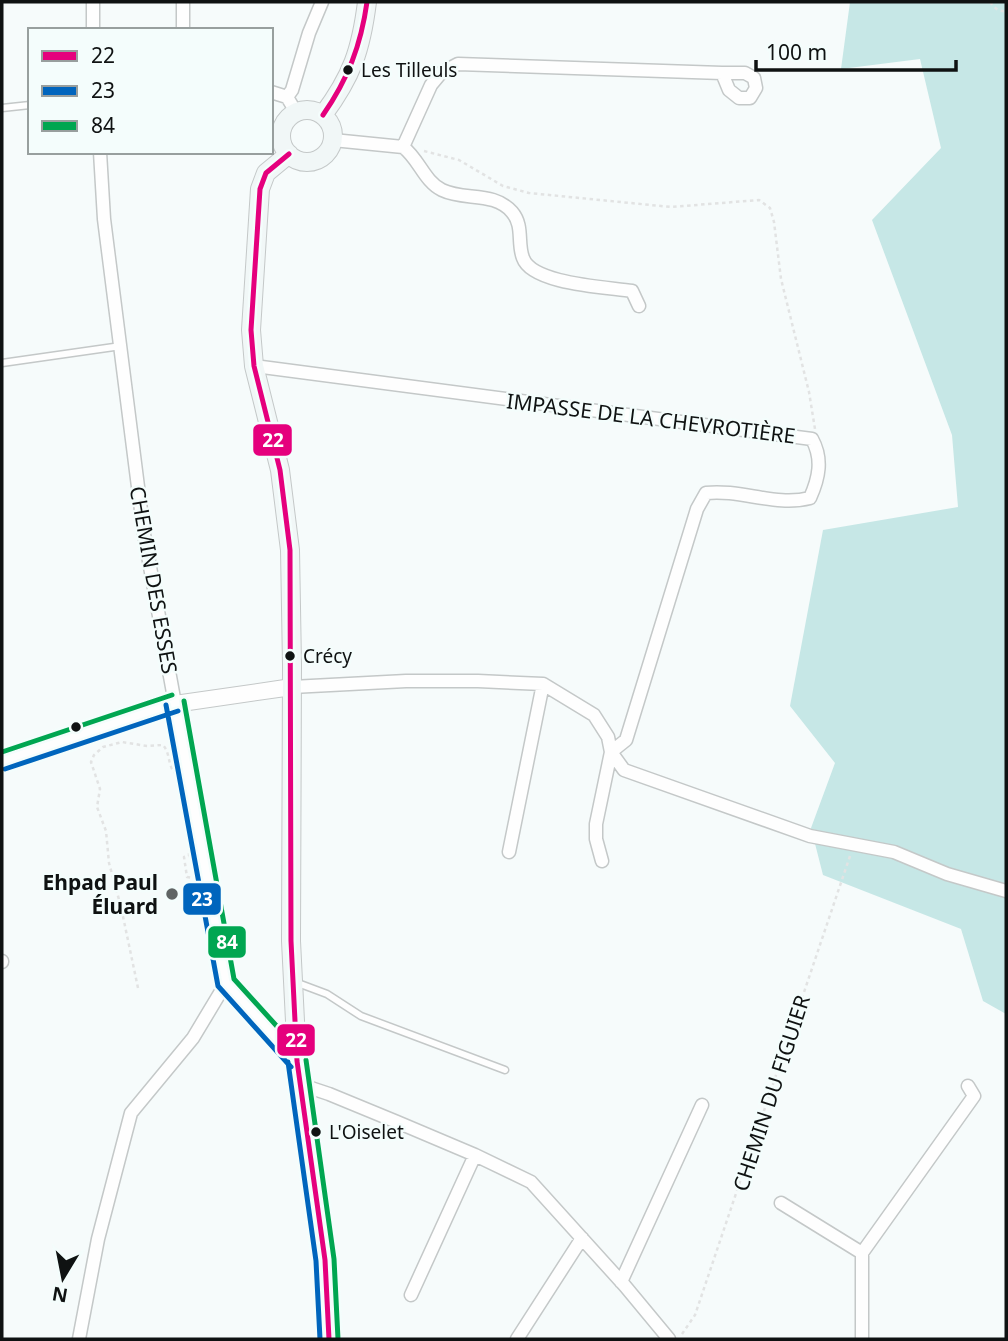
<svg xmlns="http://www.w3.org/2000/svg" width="1008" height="1341" font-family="'Noto Sans',sans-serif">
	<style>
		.green { fill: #c6e7e6 }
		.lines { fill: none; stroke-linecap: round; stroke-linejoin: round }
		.service-casing { stroke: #c4c8c8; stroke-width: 9 }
		.minor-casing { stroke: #c4c8c8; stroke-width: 15 }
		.tertiary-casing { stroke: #c4c8c8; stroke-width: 18 }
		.secondary-casing { stroke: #c4c8c8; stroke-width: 20 }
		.path { stroke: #e2e3e3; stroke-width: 2.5; stroke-dasharray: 3.5 3.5; stroke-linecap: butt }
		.service { stroke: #fefefe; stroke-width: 6 }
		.minor { stroke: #fefefe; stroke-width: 12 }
		.tertiary { stroke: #fefefe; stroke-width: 16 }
		.secondary { stroke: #f1f7f7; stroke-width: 18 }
		.bus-1-casing { stroke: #f4fdfc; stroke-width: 10 }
		.bus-2-casing { stroke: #f4fdfc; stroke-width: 10 }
		.bus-3-casing { stroke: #f4fdfc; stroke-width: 10 }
		.bus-1 { stroke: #e5007d; stroke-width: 5 }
		.bus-2 { stroke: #0065bd; stroke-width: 5 }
		.bus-3 { stroke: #00a651; stroke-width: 5 }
		.bus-dot { fill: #0f1212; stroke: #f4fdfc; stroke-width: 2.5 }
		.poi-dot { fill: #606464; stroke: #f4fdfc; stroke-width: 2.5 }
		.labels { text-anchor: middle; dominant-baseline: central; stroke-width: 5; stroke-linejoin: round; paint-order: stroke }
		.bus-label { font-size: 19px; fill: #0f1212; stroke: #f4fdfc; text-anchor: start }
		.street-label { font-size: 21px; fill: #0f1212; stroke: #f4fdfc }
		.poi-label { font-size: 21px; font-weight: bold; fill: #0f1212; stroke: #f4fdfc; text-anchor: end }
		.line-badge { stroke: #f4fdfc; stroke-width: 2.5 }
		.badge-label { font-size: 19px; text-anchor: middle; font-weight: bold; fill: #fff }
	</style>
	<rect width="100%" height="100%" fill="#f6fbfb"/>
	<path class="green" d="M850,2h156v1012l-23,-13 -22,-72 -138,-54 -12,-47 24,-65 -45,-57 33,-176 135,-23 -6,-72 -80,-215 69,-72 -21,-89 -79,10z"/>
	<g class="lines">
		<defs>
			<path id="service" d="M2,108l28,-3
				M2,363l119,-17
				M295,982l32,12 34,22 144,54"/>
			<path id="minor" d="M93,2v28
				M183,30v-28
				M271,92l16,5 9,15
				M287,97l5,-7 17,-57 13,-31
				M333,140l70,7c16,12 21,34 39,43 22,11 52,1 70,22 12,14 5,31 11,46 9,26 83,29 109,33l7,15
				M403,147l28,-62 10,-12 17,-9 264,9 7,17 10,8h11l6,-10 -2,-10 -9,-5h-23
				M100,152l4,67 40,315 82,449 71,78
				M254,366l558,73c11,20 7,39 -2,59 -34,9 -69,-9 -104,-5l-9,16 -71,231 -15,12
				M292,687l114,-6h72l65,3 51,31 14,22 3,15 13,18 186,66 84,16 53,22 59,17
				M509,852l34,-168
				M602,861l-6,-22v-15l15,-72
				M2,961v1
				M299,1084l30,10 68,28 78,33 56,27 94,104 44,53
				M781,1203l81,50
				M621,1282l81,-177
				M411,1295l64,-140
				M79,1339l19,-100 33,-126 62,-75 33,-55
				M517,1339l65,-101
				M862,1339v-86l112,-157 -6,-10"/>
			<path id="tertiary" d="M2,761l159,-55 131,-19"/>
			<path id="secondary" d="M281 136a26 26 0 1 1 52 0a26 26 0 1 1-52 0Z
				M323,115c29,-39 38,-65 44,-113
				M289,154l-23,19 -6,16 -9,141 3,36 26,104 10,80 2,115 -1,276 6,120 28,199 4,79"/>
		</defs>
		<use href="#service" class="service-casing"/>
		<use href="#minor" class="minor-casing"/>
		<use href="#tertiary" class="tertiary-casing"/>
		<use href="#secondary" class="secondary-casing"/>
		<path class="path" d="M990,2c5,6 8,10 16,9
			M424,151l35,9 44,26 26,7 142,14 88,-7 11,8 4,14 7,57 28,113 6,37
			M189,853v3l-5,1 3,20 6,1
			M138,988l-17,-81 -12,-44 -3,-32 -9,-24 3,-18 -9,-27 3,-7 9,-8 19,-5 25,4 16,-1c8,9 4,21 13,29
			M682,1334l13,-19 155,-459"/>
		<use href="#service" class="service"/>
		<use href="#minor" class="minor"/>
		<use href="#tertiary" class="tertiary"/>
		<use href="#secondary" class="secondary"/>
		<defs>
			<path id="bus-1" d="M323,115c25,-36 38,-70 44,-113
				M289,154l-23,19 -6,16 -9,141 3,36 26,104 10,80 1,391 6,120 28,199 4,79"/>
			<path id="bus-2" d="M166,705l52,281 73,81
				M5,769l173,-58
				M288,1062l28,199 4,78"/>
			<path id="bus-3" d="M184,701l50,278 69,76
				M2,752l170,-57
				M306,1060l28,199 4,80"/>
		</defs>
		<use href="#bus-1" class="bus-1-casing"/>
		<use href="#bus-2" class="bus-2-casing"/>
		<use href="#bus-3" class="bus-3-casing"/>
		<use href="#bus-1" class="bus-1"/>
		<use href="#bus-2" class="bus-2"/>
		<use href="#bus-3" class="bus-3"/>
	</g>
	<g class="bus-dot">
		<circle cx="348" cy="70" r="6"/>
		<circle cx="290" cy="656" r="6"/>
		<circle cx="76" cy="727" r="6"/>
		<circle cx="316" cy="1132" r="6"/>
	</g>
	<circle class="poi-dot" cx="172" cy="894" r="7"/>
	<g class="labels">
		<g class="bus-label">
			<text x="361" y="70">Les Tilleuls</text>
			<text x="303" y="656">Crécy</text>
			<text x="329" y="1132">L'Oiselet</text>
		</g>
		<g class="street-label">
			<text transform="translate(651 418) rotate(7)">IMPASSE DE LA CHEVROTIÈRE</text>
			<text transform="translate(154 580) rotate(80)">CHEMIN DES ESSES</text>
			<text transform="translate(771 1093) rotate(-72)">CHEMIN DU FIGUIER</text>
		</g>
		<g class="poi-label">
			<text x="158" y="882">Ehpad Paul<tspan x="158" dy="24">Éluard</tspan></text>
		</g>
	</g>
	<g class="line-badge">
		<rect x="252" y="423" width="41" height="34" rx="7" fill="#e5007d"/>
		<rect x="182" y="882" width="40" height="34" rx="7" fill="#0065bd"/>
		<rect x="207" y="925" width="40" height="34" rx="7" fill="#00a651"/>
		<rect x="276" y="1023" width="40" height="34" rx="7" fill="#e5007d"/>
	</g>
	<g class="badge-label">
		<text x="273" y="447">22</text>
		<text x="202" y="906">23</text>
		<text x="227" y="949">84</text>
		<text x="296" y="1047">22</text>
	</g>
	<rect width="1008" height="1341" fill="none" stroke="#0f1212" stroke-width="7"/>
	<rect x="28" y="28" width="245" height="126" fill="#f4fdfc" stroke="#989f9e" stroke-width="2"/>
	<rect x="42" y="51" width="35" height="10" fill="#e5007d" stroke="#989f9e" stroke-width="2"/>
	<text x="91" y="63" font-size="21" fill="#0f1212">22</text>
	<rect x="42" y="86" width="35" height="10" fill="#0065bd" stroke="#989f9e" stroke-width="2"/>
	<text x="91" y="98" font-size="21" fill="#0f1212">23</text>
	<rect x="42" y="121" width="35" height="10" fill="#00a651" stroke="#989f9e" stroke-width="2"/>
	<text x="91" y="133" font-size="21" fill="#0f1212">84</text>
	<g transform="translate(63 1278) rotate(190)" stroke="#f4fdfc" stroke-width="5" paint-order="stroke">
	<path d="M0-5L12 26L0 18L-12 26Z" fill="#0f1212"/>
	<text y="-10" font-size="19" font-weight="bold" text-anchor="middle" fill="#0f1212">N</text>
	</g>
	<path d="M756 60v10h200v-10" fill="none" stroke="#0f1212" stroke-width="3.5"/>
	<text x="766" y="60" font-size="21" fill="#0f1212" stroke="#f4fdfc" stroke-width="5" paint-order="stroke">100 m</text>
</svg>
